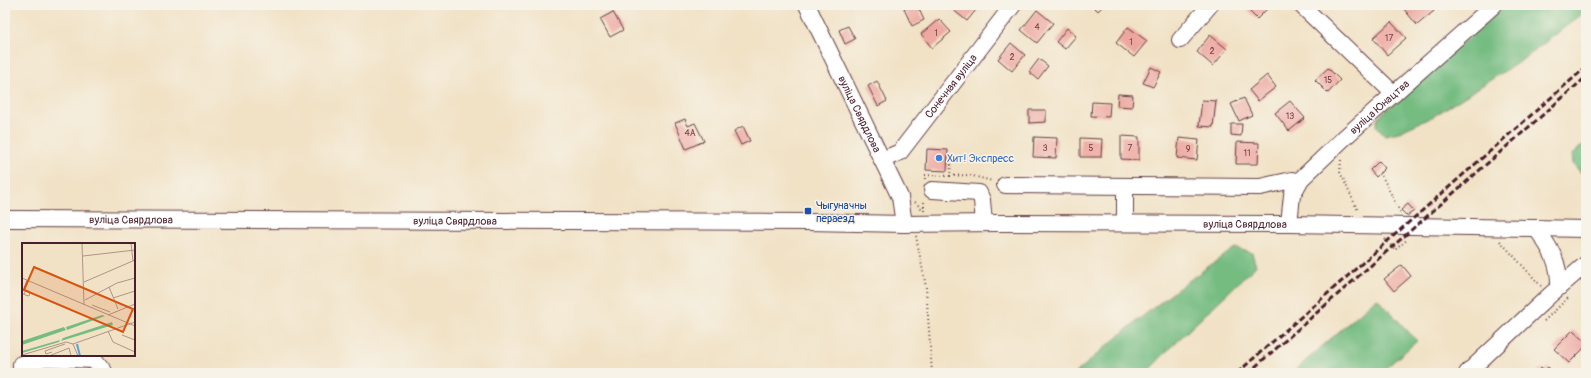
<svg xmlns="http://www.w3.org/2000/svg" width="1591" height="378" font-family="Pangolin,sans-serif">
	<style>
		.forest { fill: #75bc81; stroke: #606e56 }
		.building { fill: #eda69f }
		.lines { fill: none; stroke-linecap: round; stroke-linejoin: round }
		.minor-casing { stroke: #633c42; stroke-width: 18 }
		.path { stroke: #633c42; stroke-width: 2; stroke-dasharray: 1 3; stroke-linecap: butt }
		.minor { stroke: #fff; stroke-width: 16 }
		.rail { stroke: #4a1f2b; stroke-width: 3; stroke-dasharray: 6 3; stroke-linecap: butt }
		.shop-dot { fill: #3f7fe0; stroke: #f7f3e8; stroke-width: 1.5 }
		.transit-dot { fill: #1a4fb4; stroke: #f7f3e8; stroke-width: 1.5 }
		.labels { text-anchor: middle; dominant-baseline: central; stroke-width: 3; stroke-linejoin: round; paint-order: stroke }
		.number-label { font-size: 9px; fill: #734148 }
		.street-label { font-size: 11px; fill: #4a1f2b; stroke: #f7f3e8 }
		.shop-label { font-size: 11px; fill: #366cbe; stroke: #f7f3e8; text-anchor: start }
		.transit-label { font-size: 11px; fill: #164399; stroke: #f7f3e8; text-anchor: start }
		.inset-river { fill: none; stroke: #57a5d0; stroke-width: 2 }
		.inset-road { fill: none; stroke: #ae9488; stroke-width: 1 }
		.view { fill: #d8530f; fill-opacity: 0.15; stroke: #d8530f; stroke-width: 2 }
		.inset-edge { fill: none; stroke: #4a1f2b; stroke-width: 2 }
	</style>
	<rect width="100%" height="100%" fill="#f7f3e8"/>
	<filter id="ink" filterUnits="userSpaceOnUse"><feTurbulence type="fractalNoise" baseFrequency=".025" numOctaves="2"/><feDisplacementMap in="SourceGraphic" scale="8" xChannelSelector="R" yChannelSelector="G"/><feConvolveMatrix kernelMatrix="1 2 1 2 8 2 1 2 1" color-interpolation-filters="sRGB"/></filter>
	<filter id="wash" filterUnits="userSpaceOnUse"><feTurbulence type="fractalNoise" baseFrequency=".012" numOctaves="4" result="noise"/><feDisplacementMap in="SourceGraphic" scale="16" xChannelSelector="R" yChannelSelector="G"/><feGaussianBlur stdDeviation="0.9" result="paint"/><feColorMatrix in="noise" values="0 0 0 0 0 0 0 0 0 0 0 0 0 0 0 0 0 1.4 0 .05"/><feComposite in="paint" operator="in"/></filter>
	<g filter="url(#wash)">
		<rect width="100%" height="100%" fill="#f1e2c6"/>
		<path class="forest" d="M1506,5h80v6l-64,49 -88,56 -35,16 -14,3 -9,-9 2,-9z
			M1586,142v31l-4,1 -9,-10 -1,-9z
			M1235,248l17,5 4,13 -85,81 -25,26h-70c50,-45 103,-87 159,-125z
			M1377,298l40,43 -37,32h-88z"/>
		<g id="blocks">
			<path class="building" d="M914,5h3l7,15 -12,6 -8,-17z
				M954,5h26l-13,16 -15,-12z
				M1092,5h12l-6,6z
				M1243,5h24l2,2 -12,12z
				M1407,5h21l6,6 -17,14 -14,-17z
				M1037,10l16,13 -16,20 -16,-13z
				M613,12l10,18 -13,7 -10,-18z
				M939,19l12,13 -19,16 -11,-14z
				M1391,22l15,16 -19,17 -14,-17z
				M848,26l7,13 -10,5 -6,-14z
				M1128,27l19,14 -13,16 -18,-14z
				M1067,28l9,8 -11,13 -9,-7z
				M1210,35l17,14 -14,17 -16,-14z
				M1011,43l14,12 -13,16 -14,-12z
				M1039,59l9,7 -10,13 -9,-7z
				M1151,67l10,5 -8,15 -10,-4z
				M1328,68l12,12 -12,13 -13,-13z
				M1267,75l9,12 -18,14 -9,-11z
				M877,81l10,20 -9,5 -10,-20z
				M1118,94l15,1 -1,12 -15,-1z
				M1244,98l8,17 -13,6 -8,-17z
				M1202,100l14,1 -3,26 -14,-1z
				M1290,101l15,17 -16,13 -14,-18z
				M1092,102l18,1 -1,14 -18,-1z
				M1029,110h17v12l-17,1z
				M685,119l3,7 7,-3 9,18 -18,8 -11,-26z
				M1231,124h11l-1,12 -10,-1z
				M743,126l7,15 -9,4 -7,-14z
				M1121,136l18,1v23l-18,-1z
				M1034,137l23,1 -1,20 -23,-1z
				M1080,138l22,1 -1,18h-21z
				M1179,138l20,2 -2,20 -20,-2z
				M1237,142l22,1 -1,21h-22z
				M927,149l21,1 -1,21 -21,-1z
				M1379,161l6,7 -9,9 -6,-7z
				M1408,204l6,7 -7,5 -6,-6z
				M1402,265l9,11 -17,15 -10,-12z
				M1573,330l13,12v4l-17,17 -15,-14z
				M1548,367l6,6h-18l5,-5 3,3z"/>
		</g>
	</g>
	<g filter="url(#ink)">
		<use href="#blocks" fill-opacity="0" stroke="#633c42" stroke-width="1"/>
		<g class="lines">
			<defs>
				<g id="minor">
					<path id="s1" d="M807,5l93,192 4,27"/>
					<path d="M1301,5l93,89"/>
					<path d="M1180,40l30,-35"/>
					<path id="s2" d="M882,160l18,-8 113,-147"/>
					<path d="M1005,185l255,2 32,-7 6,3"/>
					<path d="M932,190l47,3 3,7 2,23"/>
					<path id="s3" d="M5,219l803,3 96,2 91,-1 294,1 297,5"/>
					<path d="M1125,223v-37"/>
					<path id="s4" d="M1289,224l3,-29 9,-16 43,-41 150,-133"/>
					<path d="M1536,228c14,20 24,34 23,59"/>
					<path d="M21,373v-9l24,-6 50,2 10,13"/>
					<path d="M1467,373l83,-78 36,-31"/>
				</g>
			</defs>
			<use href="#minor" class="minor-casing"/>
			<path class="path" d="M1341,160l-1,12 18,39
				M1380,172l20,40
				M950,176l19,-1 23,6
				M925,179v-4l25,1 1,-11h-4
				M915,202l8,8
				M924,211v-11
				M916,236l10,51 6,86
				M1385,239l10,11 13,-11
				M1500,241l41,45
				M1544,321l24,-23"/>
			<use href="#minor" class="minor"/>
			<path class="rail" d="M1237,373l349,-306
				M1248,373l338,-296"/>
		</g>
	</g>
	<circle class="shop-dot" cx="939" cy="158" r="4"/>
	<rect class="transit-dot" x="804" y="207" width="8" height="8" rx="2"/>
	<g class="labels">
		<g class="number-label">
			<text x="1037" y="27">4</text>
			<text x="936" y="33">1</text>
			<text x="1389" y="38">17</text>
			<text x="1131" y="42">1</text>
			<text x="1212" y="51">2</text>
			<text x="1012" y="57">2</text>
			<text x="1328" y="80">15</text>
			<text x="1290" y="116">13</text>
			<text x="690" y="133">4А</text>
			<text x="1045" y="148">3</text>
			<text x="1091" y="148">5</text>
			<text x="1130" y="148">7</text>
			<text x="1188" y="149">9</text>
			<text x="1247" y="153">11</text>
		</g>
		<g class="street-label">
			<text stroke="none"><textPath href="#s2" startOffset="103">Сонечная вуліца</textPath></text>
			<text stroke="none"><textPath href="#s4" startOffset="154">вуліца Юнацтва</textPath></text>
			<text stroke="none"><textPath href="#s1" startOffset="121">вуліца Свярдлова</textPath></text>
			<text stroke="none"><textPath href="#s3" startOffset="126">вуліца Свярдлова</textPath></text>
			<text stroke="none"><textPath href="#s3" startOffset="450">вуліца Свярдлова</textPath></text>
			<text stroke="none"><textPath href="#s3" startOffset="1240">вуліца Свярдлова</textPath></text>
		</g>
		<g class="shop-label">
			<text x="947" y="158">Хит! Экспресс</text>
		</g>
		<g class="transit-label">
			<text x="816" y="205">Чыгуначны<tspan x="816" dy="13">пераезд</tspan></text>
		</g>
	</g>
	<g transform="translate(22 243)">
		<rect width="113" height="113" fill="#f1e2c6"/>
		<path d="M83,73l-38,14 -1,-3 36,-12zM90,79l1,3 -52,16 2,-3zM42,84l2,3 -44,15v-4zM38,97l-1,2 -37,11v-2z" fill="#75bc81"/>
		<path class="inset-river" d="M55,101l3,12"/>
		<path class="inset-road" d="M60,0l2,62M109,0l2,18M61,13l52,-6M0,35l113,48M62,39l51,-22M87,44l9,22M0,50l5,-13M0,51h2l1,1 4,1 1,-4 -4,-2 -2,4M91,55l22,-7M63,57l32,-17 18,-5M70,62l18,7M86,72l27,-11M86,88l5,11 22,10M100,92l13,5M51,101l62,-22M51,101l5,12M30,109l-6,2 -1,-3 20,-7M0,112l44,-13 7,2M27,113l20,-8 2,8"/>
		<path class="view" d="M12,24l99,42 -10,23 -99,-42z"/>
		<rect width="113" height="113" class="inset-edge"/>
	</g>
	<rect width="1591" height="378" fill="none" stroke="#f7f3e8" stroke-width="20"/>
</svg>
